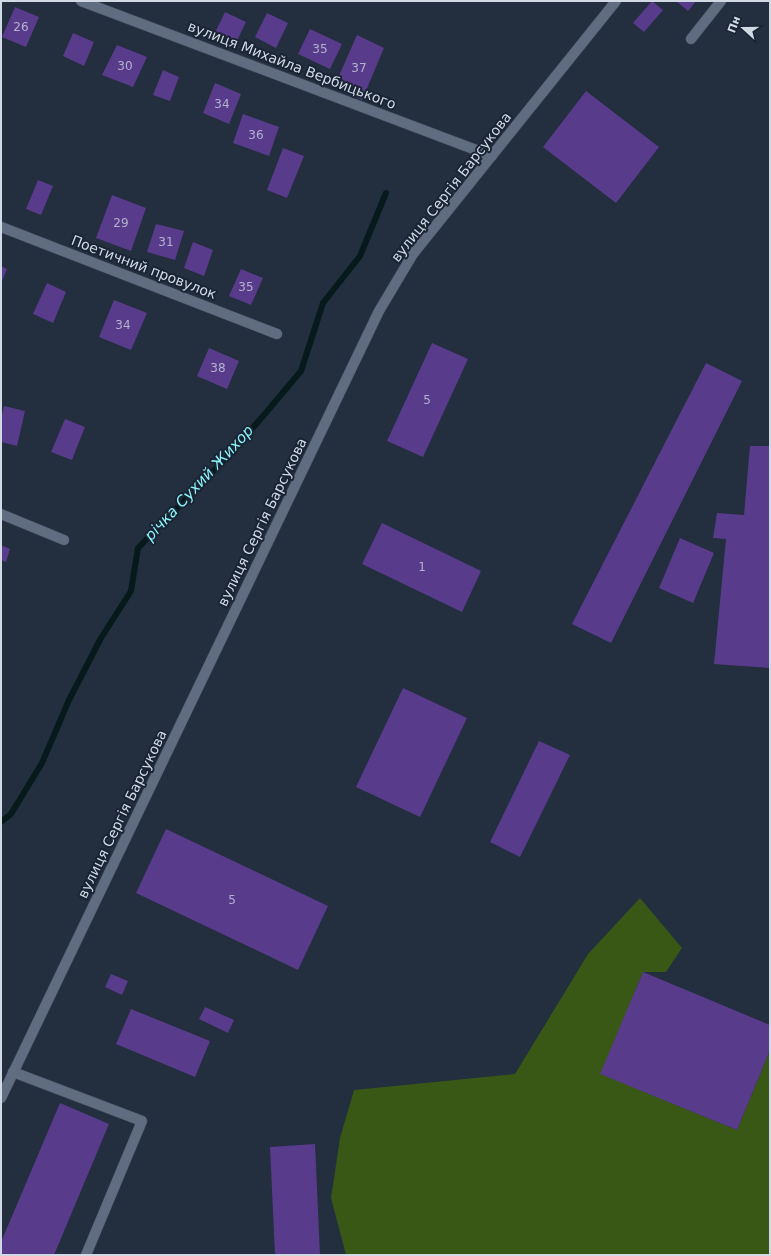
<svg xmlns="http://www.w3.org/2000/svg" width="771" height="1256" font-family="'DejaVu Sans',sans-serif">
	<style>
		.green { fill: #395715 }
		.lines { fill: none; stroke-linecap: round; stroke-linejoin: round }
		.stream { stroke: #071a1b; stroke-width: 6 }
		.building { fill: #593b8b }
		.lane-casing { stroke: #434c5a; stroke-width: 11 }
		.street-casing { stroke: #434c5a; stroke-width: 11 }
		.secondary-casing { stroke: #434c5a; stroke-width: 11 }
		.lane { stroke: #606d80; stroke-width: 10 }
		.street { stroke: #606d80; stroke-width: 10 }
		.secondary { stroke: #606d80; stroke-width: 10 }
		.labels { text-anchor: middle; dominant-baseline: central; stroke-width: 4; stroke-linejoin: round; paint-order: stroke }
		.number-label { font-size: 12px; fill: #b3b2ce }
		.street-label { font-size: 14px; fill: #d1d9e4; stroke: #192434 }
		.water-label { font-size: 15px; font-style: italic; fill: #8ef2f8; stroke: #192434 }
	</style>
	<rect width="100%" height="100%" fill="#232e3f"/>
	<path class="green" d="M640,898l42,50 -16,24h-23l-42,102 136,56 33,-80v205h-424l-15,-57 9,-60 14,-48 161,-16 73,-120z"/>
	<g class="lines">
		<path class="stream" d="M1,822l10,-8 31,-51 27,-63 32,-62 30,-47 7,-43 91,-93 35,-40 37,-44 22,-68 37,-47 26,-63"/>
	</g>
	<path class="building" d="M652,1l11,9 -19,22 -11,-9z
		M676,1h20l-8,10z
		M15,7l24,10 -13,30 -24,-10z
		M225,12l21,10 -12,25 -21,-10z
		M267,13l21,10 -12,25 -21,-11z
		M310,29l32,15 -12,25 -32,-15z
		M73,33l21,9 -10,24 -21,-10z
		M357,35l27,13 -22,52 -28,-13z
		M117,45l30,12 -14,30 -31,-12z
		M163,70l16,7 -9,24 -17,-6z
		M215,83l26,11 -12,30 -26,-11z
		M586,91l73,56 -43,56 -73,-56z
		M243,114l36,13 -10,29 -36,-13z
		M283,148l21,8 -17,42 -20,-8z
		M38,180l15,6 -12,29 -15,-6z
		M112,195l34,13 -15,43 -35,-13z
		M156,224l28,7 -9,29 -28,-8z
		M193,242l20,8 -9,26 -20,-8z
		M1,266l6,3 -6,14z
		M241,269l22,9 -12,27 -22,-9z
		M47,283l19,9 -13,31 -20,-9z
		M114,300l33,13 -16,37 -32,-13z
		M432,343l36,16 -45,98 -36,-16z
		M209,348l30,13 -12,28 -30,-13z
		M706,363l36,18 -131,262 -39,-19z
		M4,406l21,5 -8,35 -16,-4v-22z
		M65,419l20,8 -13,33 -21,-8z
		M750,446h20v222l-56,-4 12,-125 -13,-1 4,-25 27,2z
		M382,523l99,48 -19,41 -100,-48z
		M680,538l34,15 -21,50 -34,-15z
		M1,545l9,4 -4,13 -5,-2z
		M403,688l64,30 -47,99 -64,-30z
		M539,741l31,14 -50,102 -30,-15z
		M166,829l162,77 -30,64 -162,-77z
		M643,972l127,53v25l-33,80 -137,-56z
		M111,974l17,7 -6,14 -17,-8z
		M205,1007l29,13 -6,13 -29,-14z
		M131,1009l79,32 -15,36 -79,-33z
		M60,1103l49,21 -55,131h-53v-13z
		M315,1144l5,111h-45l-5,-108z"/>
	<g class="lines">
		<defs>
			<path id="lane" d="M691,39l30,-38
				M13,1072l129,49 -56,134"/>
			<path id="street" d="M81,1l411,155
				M1,227l276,107
				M1,514l63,26"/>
			<path id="secondary" d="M1,1098l378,-787 34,-57 203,-253"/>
		</defs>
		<use href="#lane" class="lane-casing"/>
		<use href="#street" class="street-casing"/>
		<use href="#secondary" class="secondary-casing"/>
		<use href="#lane" class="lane"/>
		<use href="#street" class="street"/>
		<use href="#secondary" class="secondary"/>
	</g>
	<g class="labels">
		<g class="number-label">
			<text x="21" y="27">26</text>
			<text x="320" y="49">35</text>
			<text x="125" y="66">30</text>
			<text x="359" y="68">37</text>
			<text x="222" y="104">34</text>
			<text x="256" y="135">36</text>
			<text x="121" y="223">29</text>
			<text x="166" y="242">31</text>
			<text x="246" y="287">35</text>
			<text x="123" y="325">34</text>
			<text x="218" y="368">38</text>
			<text x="427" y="400">5</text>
			<text x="422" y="567">1</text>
			<text x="232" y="900">5</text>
		</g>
		<g class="street-label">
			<text transform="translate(292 65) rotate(21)">вулиця Михайла Вербицького</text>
			<text transform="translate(451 187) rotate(-52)">вулиця Сергія Барсукова</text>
			<text transform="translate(144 267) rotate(21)">Поетичний провулок</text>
			<text transform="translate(262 522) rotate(-64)">вулиця Сергія Барсукова</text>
			<text transform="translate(122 814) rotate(-64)">вулиця Сергія Барсукова</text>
		</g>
		<g class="water-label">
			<text transform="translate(199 483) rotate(-47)">річка Сухий Жихор</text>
		</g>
	</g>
	<rect width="771" height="1256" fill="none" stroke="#d1d9e4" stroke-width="4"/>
	<g transform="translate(743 28) rotate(291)" stroke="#192434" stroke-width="3" paint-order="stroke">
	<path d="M0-3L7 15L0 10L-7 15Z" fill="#d1d9e4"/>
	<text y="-6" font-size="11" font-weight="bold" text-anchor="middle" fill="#d1d9e4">Пн</text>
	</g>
</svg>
